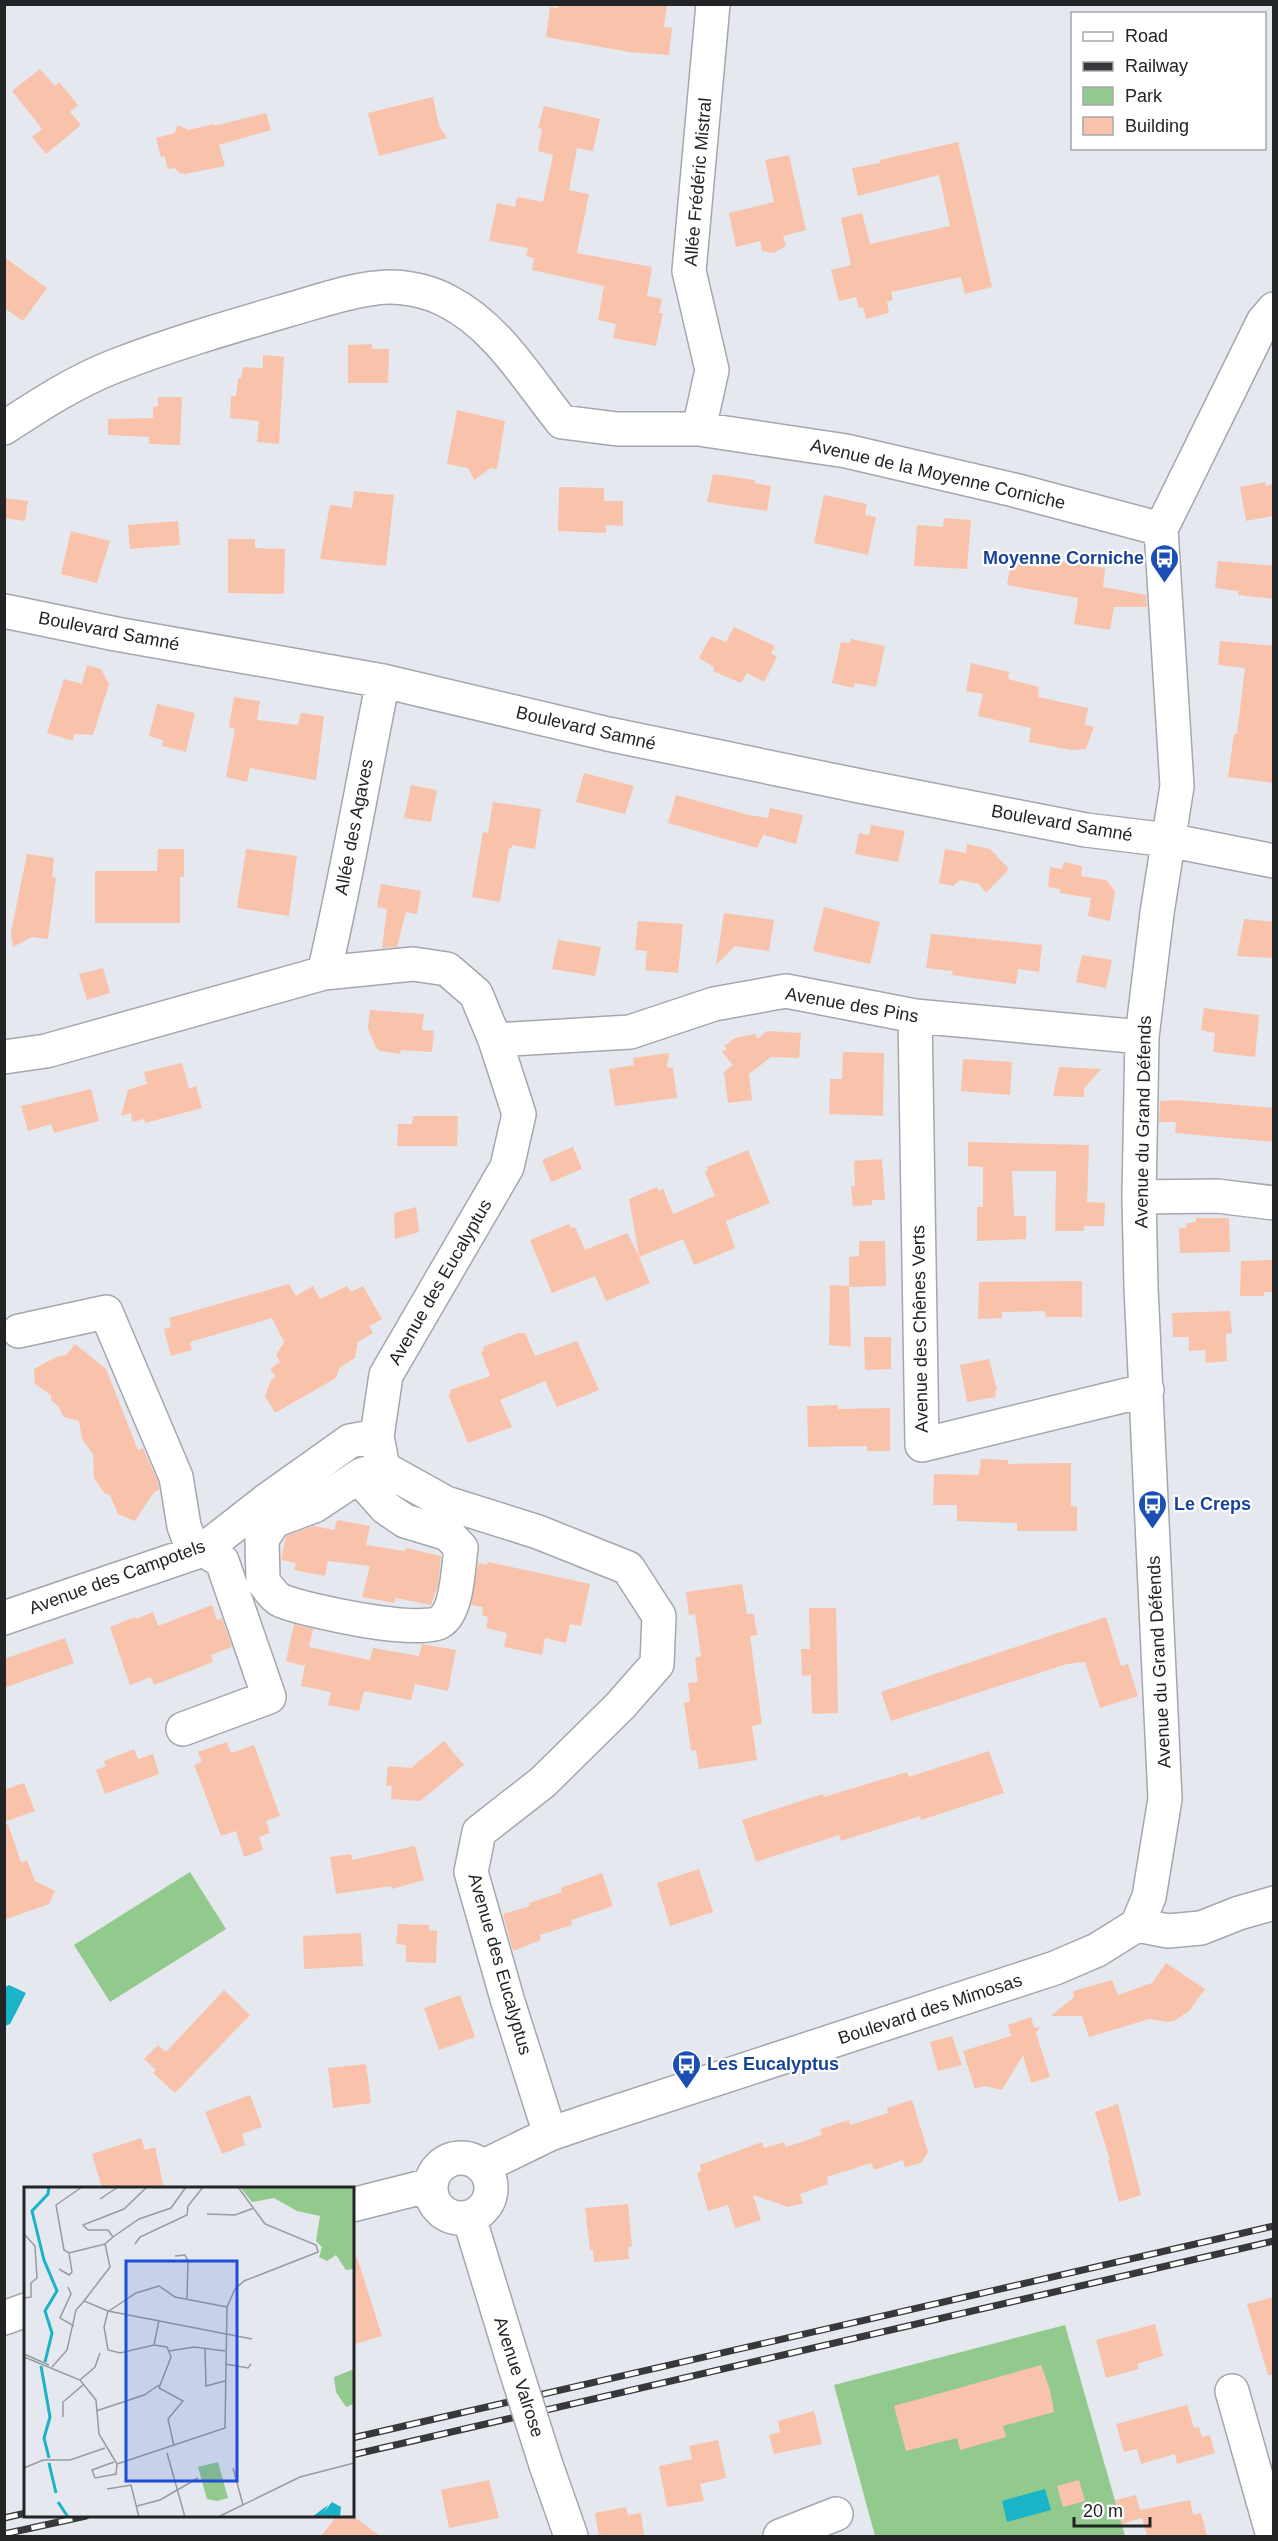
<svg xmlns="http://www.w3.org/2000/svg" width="1278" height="2541" font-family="Arial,sans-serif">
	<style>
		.green { fill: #92c98c }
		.water { fill: #1ab3c7 }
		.building { fill: #f9c3ab }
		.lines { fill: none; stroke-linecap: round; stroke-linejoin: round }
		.minor-casing { stroke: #a4a7ad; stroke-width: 36 }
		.minor { stroke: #fff; stroke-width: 33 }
		.rail-casing { stroke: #37383b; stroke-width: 7 }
		.rail { stroke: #fff; stroke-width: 4.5; stroke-dasharray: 14; stroke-linecap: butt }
		.minor-bridge-casing { stroke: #a4a7ad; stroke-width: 36; stroke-linecap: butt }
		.minor-bridge { stroke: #fff; stroke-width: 33 }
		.labels { text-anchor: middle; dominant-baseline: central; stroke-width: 4.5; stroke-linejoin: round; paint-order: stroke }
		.street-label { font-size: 18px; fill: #232426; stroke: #fff }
		.transit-label { font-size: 18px; font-weight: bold; fill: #164399; stroke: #fff; text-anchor: start }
		.inset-river { fill: none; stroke: #1ab3c7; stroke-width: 3 }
		.inset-road { fill: none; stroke: #979a9e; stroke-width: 1.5 }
		.view { fill: #1d4ed8; fill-opacity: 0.15; stroke: #1d4ed8; stroke-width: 3 }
		.inset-edge { fill: none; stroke: #232426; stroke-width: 3 }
	</style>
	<rect width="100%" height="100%" fill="#e5e8ee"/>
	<path class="green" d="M190,1872l36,57 -116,73 -36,-57z
		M1065,2325l60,211h-250l-41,-151z"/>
	<path class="water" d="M9,1985l17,8 -16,31 -5,2v-39z
		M1045,2489l6,21 -44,12 -5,-21z"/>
	<path class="building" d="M558,4h109l-3,23 8,1 -3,27 -40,-3 -83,-15 4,-30 8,1z
		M40,69l15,17 4,-4 19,23 -8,7 11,13 -35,29 -14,-17 10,-8 -30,-38z
		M433,97l6,29 8,12 -68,18 -11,-43z
		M544,106l56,13 -7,32 -16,-3 -8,42 20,4 -12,59 75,14 -5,29 15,3 -3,14h4l-7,33 -43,-8 3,-14 -18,-4 6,-34 -72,-16 2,-12 -8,-2 2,-8 -39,-7 8,-38 18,4 2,-10 26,5 10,-47 -15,-4 4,-22 -4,-1z
		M266,113l5,17 -52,15 6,21 -40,8 -6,-1 -4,-5 -7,1 -4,-13 -3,1 -5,-19 19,-5 2,-8 12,5 25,-6v2z
		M958,142l34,145 -27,7 -4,-17 -70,15 2,8 -6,2 2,11 -23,6 -3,-12 -4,1 -3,-11 -17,4 -8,-31 20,-5 -10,-47 21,-5 8,31 80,-18 -11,-51 -81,21 -6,-28 28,-5v-3z
		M789,155l17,75 -23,6 3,10 -12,7 -12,-2 -2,-10 -24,6 -7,-34 45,-11 -9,-42z
		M4,257l43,31 -24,33 -19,-13z
		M372,344v5h17l-1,34h-40v-38z
		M263,355l21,2 -5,87 -22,-2 2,-21 -29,-3 1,-22h5l2,-17 3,-1 2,-11 20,1z
		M158,397h24l-2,48 -31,-1v-7l-41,-2v-16l45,-1v-11l5,-1z
		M457,410l48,11 -8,48 -6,-1 -17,12 -6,-12 -21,-4z
		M713,474l42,6 -1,3 17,3 -4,25 -60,-9z
		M1266,482v4l8,-2v32l-28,5 -6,-34z
		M562,487l42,1v13h19v25l-17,-1v8l-48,-2 1,-42z
		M354,491l40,4 -8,71 -66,-7 10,-54 22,3z
		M824,495l43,9 -2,11 11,2 -8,38 -54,-12z
		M4,498l24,3 -3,20 -21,-3z
		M944,518l27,2 -4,49 -53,-3 3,-41 26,2z
		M178,521l2,24 -50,4 -2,-24z
		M71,531l39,10 -13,42 -36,-9z
		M228,539h27v9l30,1 -1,45 -56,-1z
		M1021,555l84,13 -2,19 43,8 1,12h-33l-4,23 -36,-6 4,-26 -71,-13 5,-27 9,1z
		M1218,561l56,5v33l-36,-4v-4l-23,-3z
		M734,627l41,19 -4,7 6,4 -13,25 -17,-9 -6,10 -28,-12 1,-4 -15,-9 12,-22 15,6z
		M851,639l34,7 -9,41 -21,-4 -2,5 -21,-5 9,-41 8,1z
		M1220,641l54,5v137l-46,-6 6,-43h3l8,-66 -27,-3z
		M971,663l38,9 -1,7 31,8 -1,10 50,11 -3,17 9,2 -8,22 -15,1 -42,-8 2,-14 -53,-12 5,-22 -17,-3z
		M87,665l14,4 8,15 -16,51 -19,-1 -1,7 -26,-8 17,-54 18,5z
		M234,697l26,4 -3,19 41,5 3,-12 23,3 -8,64 -66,-12 -3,14 -21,-5 9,-48 -6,-2z
		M157,704l38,9 -9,39 -24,-6 1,-6 -14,-4z
		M584,773l50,13 -9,28 -49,-12z
		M411,785l26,5 -6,32 -27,-4z
		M676,795l73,20 19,3 2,-10 33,7 -7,29 -32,-9 1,-4 -8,17 -89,-25z
		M493,802l48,7 -6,40 -23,-4 -1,4 -2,-1 -9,54 -28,-5 11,-65 5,1z
		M871,825l34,6 -7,31 -43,-8 4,-21 10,2z
		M967,844l23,5 19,20 -23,24 -7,-9 -19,-4 -7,6 -14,-3 6,-34 21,4z
		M158,849h26v28h-4v46h-85v-52h62z
		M246,849l51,7 -8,60 -52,-8z
		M27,854l27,4 -2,19 4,1 -8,61 -16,-2 -19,10 -2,-15z
		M1064,862l18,4 -1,10 25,4 9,11 -5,30 -22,-5 3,-18 -31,-5v-4l-12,-2 2,-20 12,2z
		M381,884l40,7 -4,23 -11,-2 -9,35 -15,1 5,-39 -10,-2z
		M824,907l56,15 -10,42 -57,-13z
		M724,913l50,7 -5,31 -34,-5 -19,19z
		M1244,919l30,3v36l-37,-2z
		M638,921l45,3 -5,49 -33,-3 2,-19 -12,-1z
		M931,934l111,11 -3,27 -21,-3 -2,15 -64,-9 1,-4 -27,-3z
		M558,940l43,7 -6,29 -43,-7z
		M1082,955l30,5 -6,28 -30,-6z
		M103,968l7,25 -23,7 -8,-26z
		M1204,1008l55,7 -4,42 -42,-5 2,-19 -14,-3z
		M370,1010l54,4 -2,16 12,1 -2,21 -31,-2 -1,4 -20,-3 -4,-3 -8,-20z
		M767,1031l34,2 -2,25 -28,-1 -22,17 3,26 -24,3 -4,-31 9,-7 -11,-13 5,-3 -3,-3 11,-8 20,-4 3,5z
		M843,1052l41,1 -1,63 -54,-2 1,-35h12z
		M669,1053l-2,14 6,1 4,30 -62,8 -6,-37 25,-4 -1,-7z
		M963,1059l49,3 -2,33 -49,-4z
		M182,1063l7,26 7,-3 6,22 -57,15 -1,-4 -12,3 -1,-9 -10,3 7,-26 19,-6 -3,-12z
		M1059,1067l42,2 -17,20v8l-31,-1z
		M91,1089l8,32 -45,12 -3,-9 -23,7 -7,-25z
		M1177,1100l97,8v34l-99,-9 1,-11h-17l1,-21z
		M413,1116h45l-1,30h-60l1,-22h14z
		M968,1142l121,3 -2,57 18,1 -1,23h-20v5h-29l1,-60h-44l2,45h12v23l-49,2v-34h6v-40l-15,-1z
		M573,1147l9,22 -31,13 -9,-22z
		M748,1150l22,53 -44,18 9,27 -41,17 -11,-26 -44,18 11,26 -44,18 -11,-25 -43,17 -22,-53 39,-16 2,4 4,-1 10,23 42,-17 12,23 -10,-57 28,-12 2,4 4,-2 10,25 42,-18 -10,-24 3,-2 -1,-3z
		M882,1159l3,41h-13v5l-19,1 -2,-20h4l-1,-25z
		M416,1207l3,25 -24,7 -1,-26z
		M1196,1218h33l1,34 -50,1 -1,-25h7l1,-5 9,-1z
		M859,1241h26l1,45 -37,1 2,60 -22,-2 1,-60 19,1v-29l10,-1z
		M1274,1260v32h-10v4h-24l1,-35z
		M1082,1281v36h-36l-1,-6 -43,1v6l-24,1 1,-37z
		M289,1284l7,12 17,-10 7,13 27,-13 4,6 12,-6 19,33 -13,7 4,7 -15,9 -3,16 -15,9 -4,11 -61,35 -10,-17 6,-16 5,-3 -6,-8 10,-7 -4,-7 8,-13 -12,-24 -82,24 2,8 -21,6 -7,-27 7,-2 -2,-9z
		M1230,1311l2,22 -6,1 1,27 -21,2 -1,-13 -16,1v-14h-16l-1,-24z
		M518,1333h7l10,23 42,-15 22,49 -42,17 -12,-26 -45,19 12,27 -44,16 -20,-49h3l-1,-4 40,-14 -9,-24 3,-1 -1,-4z
		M864,1337h27v32l-26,1z
		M75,1344l31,25 32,81 5,-2 15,34 1,8 -5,2 -19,29 -17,-7 -8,-19 -5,-1 -11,-16 -1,-24 -11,-15 -3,-18 -15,-4 -7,-12 -6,-5v-5l-16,-11 -1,-15 22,-12 10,-2z
		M989,1359l8,31 -2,1 1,6 -29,5 -7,-37z
		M838,1405v4l52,-1v43h-23v-5l-59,1 -1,-41z
		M981,1459l27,1v4l63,-1v43l6,1v24h-60v-8l-60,-2v-16h-24l1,-31 45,1z
		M337,1520l33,6 -4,19 39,6 1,-3 35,8 -3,29 -7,20 -35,-7 -2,5 -32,-6 8,-31 -42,-5 -3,15 -31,-6 2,-7 -15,-3 5,-24 28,-10 20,4z
		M488,1562l102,22 -9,42 -11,-2 -4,19 -21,-5 -3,17 -38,-8 3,-14 -21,-5 2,-11 -6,-2 1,-8 -12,-2 7,-42 9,2z
		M742,1584l5,30h7l3,21 -7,1 12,88 -10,2 5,34 -58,9 -3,-19 -5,1 -7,-48 6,-2 -2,-18 10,-1 -3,-24 6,-2 -6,-42 -6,1 -3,-23z
		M212,1605l5,15 5,-2 10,29 -21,8 2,7 -59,23 -3,-8 -21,8 -20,-58 25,-10 1,2 17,-7 5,14z
		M809,1608h27l2,105 -26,1 -1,-39 -9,1 -1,-27h9z
		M1106,1617l15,49 7,-2 10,32 -38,12 -15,-46 -18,2 -176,57 -10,-29z
		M294,1624l19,5 -4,18 61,13 3,-12 46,8 3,-12 34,6 -8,41 -33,-7 -4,16 -47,-9 -5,20 -31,-6 3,-13 -30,-6 5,-25 -2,5 -18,-5z
		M65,1638l9,25 -70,25v-29z
		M444,1741l20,24 -44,36 -29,-2 1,-13h-6l2,-20 23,2z
		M227,1742l4,11 23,-8 26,71 -14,5 4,12 -11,4 4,13 -19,7 -8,-26 -15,5 -27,-71 8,-3 -4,-10z
		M134,1749l4,10 15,-5 6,20 -54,20 -9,-24 10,-4 -2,-5z
		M989,1751l15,42 -83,27 -1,-4 -79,25 -2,-6 -83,27 -14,-42 81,-26 1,3 83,-25 2,5z
		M24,1783l11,28 -31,11v-32z
		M4,1824h4l13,38 6,-2 8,21 20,10 -6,13 -45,16z
		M415,1846l9,34 -32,9 -1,-3 -55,8 -6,-37 21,-3 1,6z
		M699,1869l14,43 -43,14 -13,-43z
		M602,1873l11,33 -42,14 1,5 -32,10 1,5 -28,11 -10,-37 27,-8 -1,-3 33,-11 -1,-4z
		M398,1924l31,1v5l8,1 -1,32 -30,-1v-17l-10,-1z
		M361,1933l2,33 -59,3 -1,-33z
		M1166,1963l39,26 -16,22 -15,10 -7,1 -18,-3 -60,18 -7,-21h-31l23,-19 -1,-6 39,-11 6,15 34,-12z
		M224,1990l26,25 -75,78 -22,-20 3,-3 -12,-11 14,-14 8,7z
		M460,1995l15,42 -36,13 -15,-42z
		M1031,2017l3,11 6,-1 -4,6 14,44 -19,6 -8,-28 -21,35 -17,-4 -10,3 -12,-38 48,-15 -3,-11z
		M952,2036l10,29 -24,6 -8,-29z
		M366,2064l5,39 -38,5 -5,-40z
		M250,2095l12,32 -20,7 3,11 -23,9 -17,-42z
		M912,2100l16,52 -7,11 -16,4 -2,-7 -29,10 -3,-7 -44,14 1,7 -28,10 3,9 -15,4 -35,-12 8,25 -26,8 -7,-23 -20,6 -11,-38 4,-2 -1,-6 62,-23 2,6 20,-6 2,5 36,-12 -2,-6 29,-9 1,5 38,-12 -1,-5z
		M1118,2104l23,91 -22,7 -11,-42h2l-15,-48z
		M141,2138l4,12 10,-3 9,41h-62l-10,-34z
		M628,2204l4,42 -4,1 1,12 -35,3 -1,-12h-3l-5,-42z
		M357,2257l25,79 -30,9v-87z
		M1274,2297v78h-6l-21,-71z
		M1155,2324l8,32 -26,8 2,5 -33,9 -10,-38z
		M1041,2365l9,25 4,22 -51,14 3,11 -46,13 -3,-12 -51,13 -12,-45z
		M1187,2405l7,23 5,-1 3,10 8,-2 5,18 -38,11 -2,-10 -34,10 -4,-15 -13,3 -8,-28z
		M814,2411l8,33 -48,10 -5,-19 11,-3 -2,-11z
		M718,2440l8,38 -26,6 4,17 -37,6 -8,-41 33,-7 -3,-13z
		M489,2480l10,38 -50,10 -8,-38z
		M1079,2480l6,21 -22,6 -6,-21z
		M1136,2495l4,15 50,-10 3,15 8,-2 6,23h-60l-5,-18 -20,6 -7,-24z
		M626,2507l2,8 13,-2 3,23h-45l-4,-23z
		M337,2516h16l27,20h-59z"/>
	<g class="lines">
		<defs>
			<path id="minor" d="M4,428c35,-23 72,-47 111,-62 56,-22 115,-39 173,-56 29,-8 59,-19 88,-22 23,-3 51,2 71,13 50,25 81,79 115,121l55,7h82l147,22 168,39 147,39
				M699,429l13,-59 -23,-99 24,-267
				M4,611l112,23 267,47 225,53 252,52 226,44 82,10 106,21
				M324,973c23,-97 39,-194 59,-292
				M915,1016l7,429 225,-55
				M495,1040l135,-8 84,-28 72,-13 129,25 227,21
				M4,1057l42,-6 278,-78 89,-9 34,5 29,25 19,46 24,74 -12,53 -121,208 -9,61 6,32 63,35 92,29 90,36 31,48 -2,48 -37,42 -77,76 -64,50 -8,40 37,130 42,132
				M1139,1197l78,-1 57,7
				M19,1331l87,-19 70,165 8,49 10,27
				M361,1475l8,14 17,19 19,13 43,13 13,14c-3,19 -3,63 -21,74 -21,13 -133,-11 -158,-21 -7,-3 -14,-13 -19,-20l-1,-42 12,-18 40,-15 47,-31 22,-7
				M4,1618l199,-68 64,-50 83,-59 27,-5
				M183,1729l86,-32 -47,-136 -19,-11
				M1137,1925l12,-28 16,-98 -24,-512 -2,-90 3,-160 15,-124 20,-127 -16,-257 102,-207 11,-13
				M1137,1925l31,6 33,-3 38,-15 35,-10
				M431 2188a30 30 0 1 1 60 0a30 30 0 1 1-60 0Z
				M482,2167l68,-33 38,-13 467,-153 42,-18 40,-25
				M352,2205l79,-20
				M469,2217l45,147
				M4,2318l22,-8
				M1232,2391l41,145
				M546,2465l25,71
				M780,2536l56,-22"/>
		</defs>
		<use href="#minor" class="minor-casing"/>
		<use href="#minor" class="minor"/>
		<defs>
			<path id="rail" d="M352,2438l922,-212
				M352,2455l922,-214
				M4,2518l22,-5
				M4,2534l82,-18"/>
		</defs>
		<use href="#rail" class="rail-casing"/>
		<use href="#rail" class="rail"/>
		<defs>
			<path id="minor-bridge" d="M514,2364l32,101"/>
		</defs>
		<use href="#minor-bridge" class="minor-bridge-casing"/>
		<use href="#minor-bridge" class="minor-bridge"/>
	</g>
	<defs>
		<symbol id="bus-pin" viewBox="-11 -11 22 30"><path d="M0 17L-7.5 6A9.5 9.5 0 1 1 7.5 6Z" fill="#1a4fb4" stroke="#fff"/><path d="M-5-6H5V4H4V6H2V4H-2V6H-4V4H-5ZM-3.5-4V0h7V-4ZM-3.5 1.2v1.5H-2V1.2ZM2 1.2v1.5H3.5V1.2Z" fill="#fff"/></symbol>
	</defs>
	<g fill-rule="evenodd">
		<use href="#bus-pin" x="1148" y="542" width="33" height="45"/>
		<use href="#bus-pin" x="1136" y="1488" width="33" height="45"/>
		<use href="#bus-pin" x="670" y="2048" width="33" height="45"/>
	</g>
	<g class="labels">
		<g class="street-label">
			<text transform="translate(698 182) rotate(-85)">Allée Frédéric Mistral</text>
			<text transform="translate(938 474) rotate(13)">Avenue de la Moyenne Corniche</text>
			<text transform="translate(109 631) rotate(11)">Boulevard Samné</text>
			<text transform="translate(586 728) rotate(13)">Boulevard Samné</text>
			<text transform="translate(1062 823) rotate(10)">Boulevard Samné</text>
			<text transform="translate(354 827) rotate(-79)">Allée des Agaves</text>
			<text transform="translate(852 1005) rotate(10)">Avenue des Pins</text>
			<text transform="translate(1143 1122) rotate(-89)">Avenue du Grand Défends</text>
			<text transform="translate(440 1282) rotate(-60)">Avenue des Eucalyptus</text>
			<text transform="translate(920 1329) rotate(-91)">Avenue des Chênes Verts</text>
			<text transform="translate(117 1577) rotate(-20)">Avenue des Campotels</text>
			<text transform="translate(1159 1662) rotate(-93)">Avenue du Grand Défends</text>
			<text transform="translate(500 1964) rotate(74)">Avenue des Eucalyptus</text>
			<text transform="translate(930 2009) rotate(-18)">Boulevard des Mimosas</text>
			<text transform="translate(519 2377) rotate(72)">Avenue Valrose</text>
		</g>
		<g class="transit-label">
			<text x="1144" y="558" text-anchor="end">Moyenne Corniche</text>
			<text x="1174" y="1504">Le Creps</text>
			<text x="707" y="2064">Les Eucalyptus</text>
		</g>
	</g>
	<g transform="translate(24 2187)">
		<rect width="330" height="330" fill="#e5e8ee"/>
		<path d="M216,0h114v82l-8,1 -10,-15 -9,6 -8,-4 3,-10 -6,-6 4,-25 -23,-5 -23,-13 -22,4zM330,182v35l-8,3 -10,-15 -2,-15zM194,275l10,36 -11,3 -10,-2 -9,-32z" fill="#92c98c"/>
		<path d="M308,315l9,5 -1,10h-28l16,-12 -4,7z" fill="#1ab3c7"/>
		<path class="inset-river" d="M21,175l7,-29 -7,-22 12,-20 -13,-31 -12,-49 16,-17 1,-7M17,179l9,51 -6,21 5,20M25,276l7,30M34,315l10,15"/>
		<path class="inset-road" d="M58,0l-26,18 8,45 5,3 36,-9M95,0h24M123,0l-23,22 -41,16 5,5h20l5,7 -8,7 5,23 -26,34 24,10 144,28M76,12l18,-12M183,27l28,1 19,-7M0,47l11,12 2,32 -6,5v14l-7,1M89,50l26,-18 32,-11 15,-21M111,57l5,-7 47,-22 1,-9 15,-19M151,69l10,-1 3,6 -1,37M35,82l10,6 3,-3 -3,-19M44,100l3,7 -11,24 14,8M84,124l-4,16 4,23 12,3 34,-8 13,2 4,10 -12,31 24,13 -15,18 6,27M85,124l27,-18 23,-7 16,11 52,10M130,158l5,-25M181,162l1,37 19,-5M145,164l25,-4 31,4M0,167l25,11M0,170l56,23 16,20 3,34 18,30M201,177l23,4 3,-4M28,180l15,-17 9,-40 8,-9M56,193l15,-13 5,-14M72,224l48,-16 15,-10M39,230v-15l20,-17M143,266l18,64M90,275l-22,8 3,8 21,-4 1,-10M93,277l108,-36 2,-121 8,-18 9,-8 74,-29 -2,-7 -51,-21 -27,-37M0,281l19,-8h27l35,-12M209,281l10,37M83,302l24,-4 8,32M113,319l23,-6 38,-22M194,330l82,-40 54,-14"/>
		<path class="view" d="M102,74h111v220h-111z"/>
		<rect width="330" height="330" class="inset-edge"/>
	</g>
	<rect width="1278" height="2541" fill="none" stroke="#232426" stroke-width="12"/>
	<rect x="1071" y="12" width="195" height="138" fill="#ffffff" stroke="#a7a7a8" stroke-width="1.5"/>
	<rect x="1083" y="32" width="30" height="9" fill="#ffffff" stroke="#a7a7a8" stroke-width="1.5"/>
	<text x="1125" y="42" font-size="18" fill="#232426">Road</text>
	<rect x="1083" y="62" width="30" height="9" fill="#37383b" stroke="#a7a7a8" stroke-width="1.5"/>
	<text x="1125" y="72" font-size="18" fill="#232426">Railway</text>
	<rect x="1083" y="87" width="30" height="18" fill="#92c98c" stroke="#a7a7a8" stroke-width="1.5"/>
	<text x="1125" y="102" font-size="18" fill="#232426">Park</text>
	<rect x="1083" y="117" width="30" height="18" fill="#f9c3ab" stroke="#a7a7a8" stroke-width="1.5"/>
	<text x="1125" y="132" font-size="18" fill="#232426">Building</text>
	<path d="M1074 2517v9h76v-9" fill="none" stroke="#232426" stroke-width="3"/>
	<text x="1083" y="2517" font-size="18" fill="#232426" stroke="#ffffff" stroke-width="4.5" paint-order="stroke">20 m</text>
</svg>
